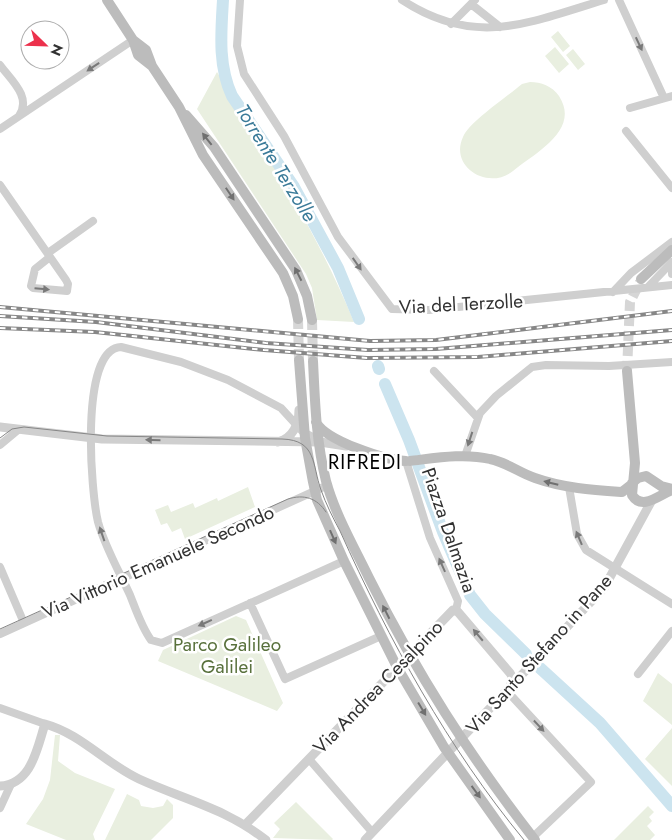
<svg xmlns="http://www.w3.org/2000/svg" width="672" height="840" font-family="Jost,sans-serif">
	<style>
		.green { fill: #e9efe0 }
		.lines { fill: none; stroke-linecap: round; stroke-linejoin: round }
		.river { stroke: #cce4ef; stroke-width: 12 }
		.secondary-tunnel { stroke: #d6d6d6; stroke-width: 10; stroke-dasharray: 10 5; stroke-linecap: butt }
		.minor { stroke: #cfcfcf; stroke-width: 8 }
		.tertiary { stroke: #cfcfcf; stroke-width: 9 }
		.secondary { stroke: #bcbcbc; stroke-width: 10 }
		.tram { stroke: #878787; stroke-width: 1 }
		.rail-casing { stroke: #878787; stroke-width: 4 }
		.rail { stroke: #fff; stroke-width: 2; stroke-dasharray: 5.5; stroke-linecap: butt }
		.oneway { fill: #797979 }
		.oneway2 { fill: #707070 }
		.labels { text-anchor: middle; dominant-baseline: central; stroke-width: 5; stroke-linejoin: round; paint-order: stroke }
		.street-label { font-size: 19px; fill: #323232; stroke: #fff }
		.park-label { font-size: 19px; fill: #59713d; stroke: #fff }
		.water-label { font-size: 20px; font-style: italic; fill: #3b7b99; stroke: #fff }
		.neighbourhood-label { font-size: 20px; letter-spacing: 1px; fill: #000; stroke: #fff }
	</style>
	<rect width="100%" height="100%" fill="#fff"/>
	<path class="green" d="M558,31l12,15 -7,6 -12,-15z
		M555,47l14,17 -10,9 -14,-17z
		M573,49l12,15 -7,6 -12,-15z
		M217,72c50,82 101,162 137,250l-37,-2 -5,-32 -6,-14 -109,-165z
		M530,82c11,0 22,4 29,14 22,34 -24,57 -46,75 -25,20 -64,-4 -50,-34 6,-15 45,-41 59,-53z
		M248,487l7,20 -70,32 -4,-11 -9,4 -5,-9 -6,2 -6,-15 13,-5 3,7 22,-9 2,5 22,-10 1,3z
		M236,616l10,4 37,83 -6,8 -119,-50 5,-11z
		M658,673l14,11v41l-29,-24z
		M672,728v58l-27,-27z
		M55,735h5l-2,26 17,12 40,16 -22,45 2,6h-29l-40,-16 17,-25 7,-19z
		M127,794l12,6 2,6 12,2 10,-2 4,-7 6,6v13l-22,22h-46z
		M296,802l37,37 -1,1 -59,-2 7,-9 -6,-6z
		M648,806l6,6 -5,5 3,4 -5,5 8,9 -5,5h-36z"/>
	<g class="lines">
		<path class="river" d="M223,0c-2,33 -5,66 9,96l62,91 44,81 21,51
			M378,366l1,3
			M385,384l24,56 34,92 27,63 15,19 41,40
			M540,668l60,55 72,83"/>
		<path class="secondary-tunnel" d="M298,319l1,41
			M312,320l1,41
			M627,371l3,-69 10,-20"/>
		<path class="minor" d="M240,0l-3,46 7,28 40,62 54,101 54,72 37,1 243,-25
			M402,0c73,48 126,23 202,0
			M619,0l45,98
			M471,4l29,23
			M451,24l24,-24
			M0,65c11,15 32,32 19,51
			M630,108l42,-12
			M0,129l133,-89
			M626,131l46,57
			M0,185l66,95 2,4 -1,7 -34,-3 -2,-2 4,-17 15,-12
			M48,253l45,-32
			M672,266v8
			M648,287l24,-25
			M613,292l18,-19 41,-31
			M434,371l43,46
			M323,442l-20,-10 -22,-24 -53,-28 -47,-18 -60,-15c-42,2 -30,146 -23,175 7,25 21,49 32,73 6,15 12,33 21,45l11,3 182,-82
			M0,445l18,-15
			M465,456l15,-43 16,-17 36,-29 14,-2 63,1 63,-4
			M406,461l24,77 28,63 -2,9
			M569,487l8,47 9,16 86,54
			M0,567l24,56
			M250,603l35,76 96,-43
			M0,634l328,-149
			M638,674l34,-43
			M506,690l85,92 -58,55
			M0,708l45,16
			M309,759l63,73
			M0,808l11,-24"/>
		<path class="tertiary" d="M0,427l102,12 218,3 26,4
			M278,442c15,-4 21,-18 21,-32
			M0,786c32,-2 37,-38 45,-62 36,10 60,39 94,55 46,21 86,29 127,61
			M245,825l208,-215 5,2 52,61 3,5 -2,6
			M365,840l239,-252 48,-88"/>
		<path class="secondary" d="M107,0l26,40 13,10 6,16 27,41 24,48 80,118 10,23 5,23
			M133,40l5,15 14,11
			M186,115l28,32 82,123 11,26 5,24
			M641,279l31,-29
			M299,360l6,78 8,44 4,18 27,61 53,106 47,80 66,93
			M313,361c2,41 3,80 13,120 9,33 28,66 43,97 48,96 100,177 166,262
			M627,371l8,92 -3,32c10,16 27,0 40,-5
			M316,422c10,19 69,38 90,39
			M410,461c26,-3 54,-8 80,-2 16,3 30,14 45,19 28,10 58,12 87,14l9,-7
			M632,483l6,-5 8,-2 15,10 11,3"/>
		<path class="tram" d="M0,438l12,-9 12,-2 83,9 175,3c35,1 30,26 39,51 5,14 12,28 19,41 49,109 108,217 184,309
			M0,629l288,-130c16,-5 29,-1 38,13"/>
		<defs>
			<path id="rail" d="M0,307l370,34 66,-1 236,-29
				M0,316l96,6 170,21 102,7 68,-1 236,-19
				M0,328l95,4 169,18 103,8 111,-1 194,-16"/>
		</defs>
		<use href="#rail" class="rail-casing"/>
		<use href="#rail" class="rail"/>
	</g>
	<defs><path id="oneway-solid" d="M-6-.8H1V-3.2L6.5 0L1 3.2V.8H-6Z" transform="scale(1.25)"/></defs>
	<g class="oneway">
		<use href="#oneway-solid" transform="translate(639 44) rotate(65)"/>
		<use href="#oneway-solid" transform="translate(93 67) rotate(146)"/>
		<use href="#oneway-solid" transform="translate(357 264) rotate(55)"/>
		<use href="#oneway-solid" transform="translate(42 289) rotate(5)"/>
		<use href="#oneway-solid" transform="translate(470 439) rotate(108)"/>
		<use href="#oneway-solid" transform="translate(153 440) rotate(-179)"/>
		<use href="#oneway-solid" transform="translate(102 534) rotate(-109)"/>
		<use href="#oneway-solid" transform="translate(579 538) rotate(-113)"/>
		<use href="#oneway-solid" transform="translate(442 565) rotate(-114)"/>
		<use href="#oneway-solid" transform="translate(205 623) rotate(156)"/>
		<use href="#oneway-solid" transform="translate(478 635) rotate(-130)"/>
		<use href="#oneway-solid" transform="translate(539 726) rotate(47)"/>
	</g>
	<g class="oneway2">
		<use href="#oneway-solid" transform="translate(207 139) rotate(-128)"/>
		<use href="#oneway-solid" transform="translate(230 194) rotate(56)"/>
		<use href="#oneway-solid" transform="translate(298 274) rotate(-117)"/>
		<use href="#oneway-solid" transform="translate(551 483) rotate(-166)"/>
		<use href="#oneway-solid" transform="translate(333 537) rotate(66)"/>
		<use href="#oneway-solid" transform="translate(386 612) rotate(-117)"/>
		<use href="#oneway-solid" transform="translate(422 709) rotate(59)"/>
		<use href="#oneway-solid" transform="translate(476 792) rotate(54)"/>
	</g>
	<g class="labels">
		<g class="street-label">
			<text transform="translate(461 304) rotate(-3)">Via del Terzolle</text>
			<text transform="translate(449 530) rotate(71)">Piazza Dalmazia</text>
			<text transform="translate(158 562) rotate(-24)">Via Vittorio Emanuele Secondo</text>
			<text transform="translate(539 654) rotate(-48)">Via Santo Stefano in Pane</text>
			<text transform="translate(378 687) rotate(-46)">Via Andrea Cesalpino</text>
		</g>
		<g class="park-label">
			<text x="227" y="644">Parco Galileo<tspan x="227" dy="22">Galilei</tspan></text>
		</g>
		<g class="water-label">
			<text transform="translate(276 163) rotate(58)">Torrente Terzolle</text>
		</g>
		<g class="neighbourhood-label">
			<text x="365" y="462">RIFREDI</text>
		</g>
	</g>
	<g transform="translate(45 45) rotate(113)"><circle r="24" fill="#ffffff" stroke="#adadad"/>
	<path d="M0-4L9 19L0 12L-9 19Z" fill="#ec314c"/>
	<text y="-8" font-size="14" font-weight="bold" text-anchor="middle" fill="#323232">N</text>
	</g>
</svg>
